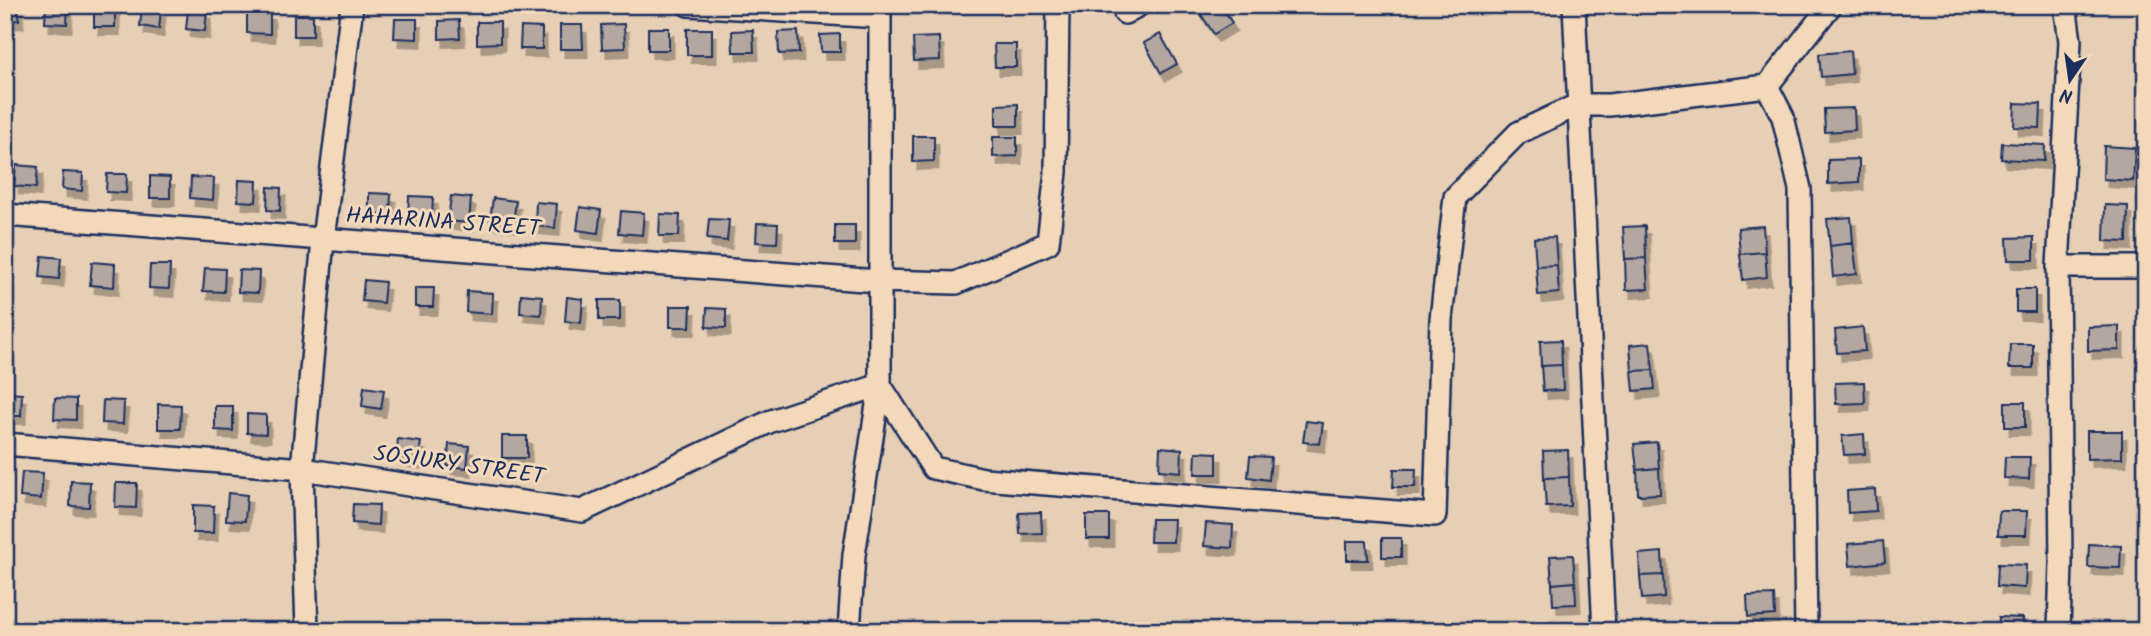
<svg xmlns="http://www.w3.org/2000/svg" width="2151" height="636" font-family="Kalam,sans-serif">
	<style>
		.building { fill: #b4a7a0; stroke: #1b2f5e; stroke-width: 2; filter: url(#shadow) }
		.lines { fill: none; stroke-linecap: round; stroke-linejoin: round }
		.minor-casing { stroke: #1b2f5e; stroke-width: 26 }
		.minor { stroke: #f3d9ba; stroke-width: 21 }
		.labels { text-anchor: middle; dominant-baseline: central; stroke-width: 6; stroke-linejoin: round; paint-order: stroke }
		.street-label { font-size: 23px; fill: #1b2f5e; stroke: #f3d9ba }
	</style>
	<defs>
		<filter id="shadow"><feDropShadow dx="4.5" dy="8" stdDeviation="0" flood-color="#0004"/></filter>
	</defs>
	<rect width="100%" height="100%" fill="#e6cfb5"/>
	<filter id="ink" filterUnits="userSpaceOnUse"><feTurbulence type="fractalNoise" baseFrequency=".0143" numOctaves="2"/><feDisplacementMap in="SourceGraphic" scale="14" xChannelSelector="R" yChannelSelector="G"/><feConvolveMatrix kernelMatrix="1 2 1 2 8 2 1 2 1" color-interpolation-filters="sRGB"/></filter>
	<g filter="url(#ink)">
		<path class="building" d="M5,5h13l1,15 -14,1z
			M46,5h22l-1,19 -22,-1z
			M94,5h21v22h-21z
			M1212,5h9l11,18 -18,11 -14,-21z
			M142,7l19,2 -2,20 -19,-3z
			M188,9l19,2 -2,20 -19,-2z
			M247,12h23v22l-23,-1z
			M294,15h19v21h-19z
			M395,19h22v20l-23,-1z
			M459,20l1,18 -21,1v-18z
			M477,22h23v21l-23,1z
			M624,24l1,24 -23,1 -1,-24z
			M560,25h22l1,24h-23z
			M521,27l21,1v21h-22z
			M648,28h21v22h-21z
			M687,29h25v26h-25z
			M753,30l1,22h-21l-1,-21z
			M798,31l1,22 -20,1 -1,-22z
			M840,34v18h-19l-1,-17z
			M1160,34l17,30 -16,9 -17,-30z
			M939,37l1,23 -26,1 -1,-23z
			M994,44h22v23h-21z
			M1850,51l2,23 -31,3 -2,-23z
			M2015,103l26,1 -1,24 -26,-1z
			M1018,104v22h-22v-21z
			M1854,108l1,22 -30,2 -1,-23z
			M913,136h21v25l-21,1z
			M993,137h24v19l-24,1z
			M2002,143l43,2 -1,16 -43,-2z
			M2104,146l31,2 -2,33 -30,-2z
			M1859,159v23l-31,2v-24z
			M16,165l22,2 -2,21 -22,-2z
			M63,172l20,1 -1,18 -20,-2z
			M107,174h20l-1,19 -20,-1z
			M150,176l20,1v21h-20z
			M191,177l23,1 -1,22 -23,-2z
			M239,180l18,1 -1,21 -18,-1z
			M268,187l13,1 -1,23 -13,-1z
			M369,193l22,1 -1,21 -21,-1z
			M409,196l24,1 -1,21 -24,-1z
			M451,196l20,2 -2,25 -21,-2z
			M493,198l23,3 -3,23 -23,-3z
			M536,202l21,2 -2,24 -20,-2z
			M2105,205l23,1 -1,36 -23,-1z
			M580,207l21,3 -3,23 -21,-3z
			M621,211l23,2 -2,22 -23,-2z
			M660,214l20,1 -1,21h-20z
			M1851,217l2,26 -23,3 -3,-27z
			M709,219l20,1 -2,21 -20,-2z
			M757,223l21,1 -1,19 -21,-1z
			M835,225h20v19h-20z
			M1645,226l1,32 -21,1 -2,-32z
			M1763,226l2,26 -25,2 -2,-26z
			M1555,237l2,28 -21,1 -2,-28z
			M2034,237v23h-26l-1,-22z
			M1853,243l4,31 -24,3 -3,-31z
			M5,252l5,1 -2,22h-3z
			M1765,252l2,25 -24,3 -3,-26z
			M42,256l19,2 -2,21 -19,-2z
			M1646,258l2,31 -22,1 -1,-31z
			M92,262l23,2 -1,23 -24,-2z
			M150,265h20l-1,24 -20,-1z
			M1557,265l2,28 -21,2 -2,-29z
			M205,268l20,1 -1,23 -21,-1z
			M239,270l20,1 -1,22 -20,-1z
			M364,280l21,2 -2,21 -21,-2z
			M415,288h19l-1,19h-18z
			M2016,289h19v23h-19z
			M467,291l26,2 -1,21 -26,-2z
			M521,294l21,2 -1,19 -21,-2z
			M567,297l16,2 -2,24 -16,-2z
			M599,300h21v20h-21z
			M670,306h21l-1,21h-20z
			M707,308l19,1v19l-20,-1z
			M2119,326v24l-31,1v-24z
			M1863,327l2,24 -28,2 -2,-23z
			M1561,340l1,25 -21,1 -1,-25z
			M1650,343l3,27 -21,1 -2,-26z
			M2010,344h23v24h-24z
			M1562,365l1,25 -20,1 -2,-25z
			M1653,370l2,19 -21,2 -2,-20z
			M1864,382l1,21 -29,1 -1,-21z
			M364,387l20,3 -3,19 -19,-3z
			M5,393l17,1 -1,22h-16z
			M55,398l21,1v21l-22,-1z
			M103,400l21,1 -1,23 -21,-1z
			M2005,402h20v25h-20z
			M158,404l23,1 -1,24h-22z
			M215,406h18v25l-18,-1z
			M247,414l19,1v19l-19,-1z
			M1306,421l17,2 -3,21 -17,-2z
			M2087,431h35v27l-35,1z
			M1864,434l1,20 -21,1 -2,-19z
			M502,436h25v22h-25z
			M398,439l23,3 -3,19 -22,-3z
			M1657,442l2,26 -22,2 -3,-26z
			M449,444l20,2 -2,22 -20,-2z
			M1160,447l22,2 -1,23 -22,-2z
			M1568,450l1,27 -25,1 -1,-27z
			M1196,452l21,1v21h-22z
			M1250,456l21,1 -2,23 -21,-3z
			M2005,457h25l-1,22 -25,-1z
			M1659,468l1,26 -22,1 -1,-25z
			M1394,469h22l-1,18h-22z
			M22,472l21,1 -2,26 -21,-2z
			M1569,477l1,29 -24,1 -2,-29z
			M71,481l19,1 -1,25 -19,-1z
			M116,483h21l-1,25 -21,-1z
			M1875,489l1,22 -28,2 -1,-22z
			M228,493l19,2 -2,26 -19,-1z
			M353,504l26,1 -1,20 -26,-2z
			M193,505l21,1 -1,27h-20z
			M1999,511h28l-1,24h-28z
			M1041,512l1,21 -22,1 -1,-21z
			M1086,515h23v24h-23z
			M1151,519h23l-1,23h-23z
			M1206,523l27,2 -1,23 -28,-2z
			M1382,538h19v19h-19z
			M1347,541h20l1,19h-21z
			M1883,541l2,21 -35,4 -2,-22z
			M2089,544l32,2 -1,22 -32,-1z
			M1662,552l1,23 -23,1 -1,-22z
			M1573,555l2,27 -23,2 -2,-28z
			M1998,564l28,1 -1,23 -28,-2z
			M1663,575l1,22 -22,2 -2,-23z
			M1575,582l1,22 -23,1 -1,-21z
			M1774,595l1,20 -27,2 -1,-21z
			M1999,617l24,1v13h-25z
			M35,621l21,3 -1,7h-21z"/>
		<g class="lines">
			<defs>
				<path id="minor" d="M688,5l192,12
					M1574,5l30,626
					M1125,13l14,-8
					M1767,86l16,31 17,72 6,442
					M5,215l873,66 78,2 92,-40 8,-71 2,-167
					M2058,267h88
					M5,444l297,25 280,42 189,-90 109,-36 53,83 51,11 451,36 6,-196 14,-122 63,-64 59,-28h32l158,-19 64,-81
					M307,631l-5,-162 21,-229 29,-235
					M849,631l5,-76 26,-170v-380
					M2059,631l2,-68 -3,-296 12,-226 -5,-36"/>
			</defs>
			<use href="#minor" class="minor-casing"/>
			<use href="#minor" class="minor"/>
		</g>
	</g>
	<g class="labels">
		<g class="street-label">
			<text transform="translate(443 223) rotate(4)">HAHARINA STREET</text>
			<text transform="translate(459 466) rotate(8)">SOSIURY STREET</text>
		</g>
	</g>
	<rect width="2151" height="636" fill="none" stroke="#f3d9ba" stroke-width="28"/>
	<rect x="14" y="14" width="2123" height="608" fill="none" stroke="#1b2f5e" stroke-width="2.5" filter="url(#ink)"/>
	<g transform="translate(2070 80) rotate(193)" stroke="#f3d9ba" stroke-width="5" paint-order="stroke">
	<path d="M0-5L12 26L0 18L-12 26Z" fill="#1b2f5e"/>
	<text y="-10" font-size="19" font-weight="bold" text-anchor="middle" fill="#1b2f5e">N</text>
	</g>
</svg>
